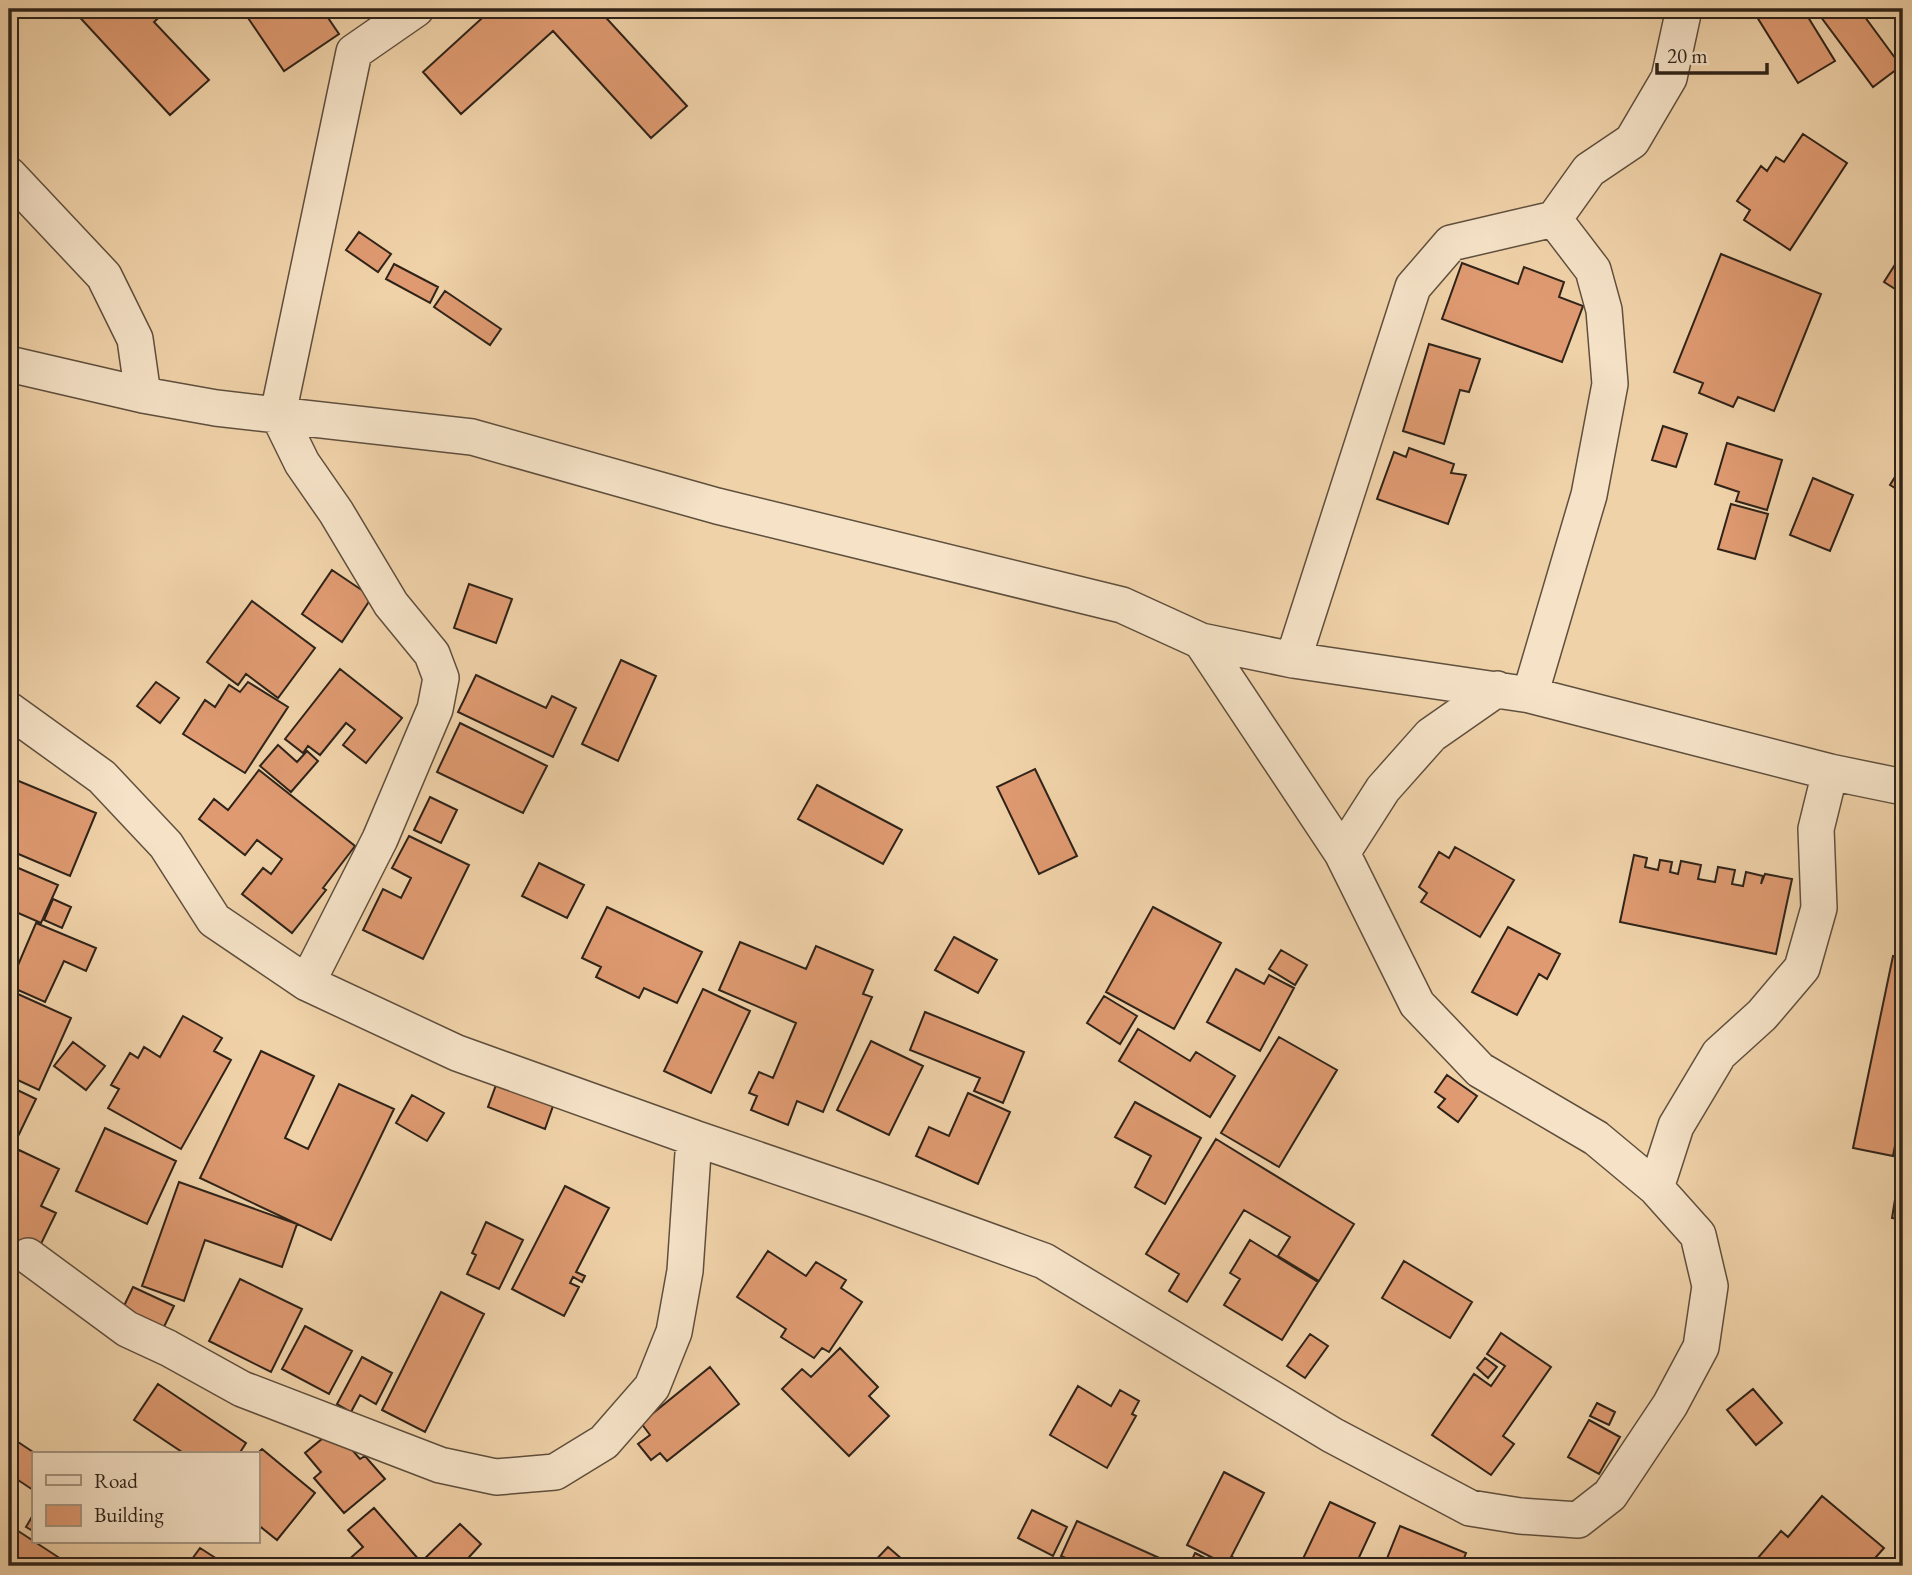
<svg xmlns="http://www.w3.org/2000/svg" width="1912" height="1575" font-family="'EB Garamond',serif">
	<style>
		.building { fill: #df9a71; stroke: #2f2319; stroke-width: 2 }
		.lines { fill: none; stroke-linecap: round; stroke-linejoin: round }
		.minor-casing { stroke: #5f4f3d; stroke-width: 38 }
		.minor { stroke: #f5e2c7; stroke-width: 35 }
	</style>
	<rect width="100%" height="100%" fill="#f0d2a9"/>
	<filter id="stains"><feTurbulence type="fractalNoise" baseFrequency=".00286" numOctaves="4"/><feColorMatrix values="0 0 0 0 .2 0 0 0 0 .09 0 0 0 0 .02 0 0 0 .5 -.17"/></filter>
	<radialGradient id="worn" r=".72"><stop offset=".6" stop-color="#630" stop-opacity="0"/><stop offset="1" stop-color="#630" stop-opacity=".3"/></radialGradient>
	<path class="building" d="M75,9h93l-14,13 55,58 -39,35 -97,-105z
		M242,9h80l17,25 -55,37z
		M492,9h106l89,97 -36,32 -98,-107 -92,83 -38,-42z
		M1771,9h32l32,52 -37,22 -41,-66z
		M1815,9h44l42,57 -28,21z
		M1803,134l44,29 -57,87 -46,-30 6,-10 -13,-9 24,-35 6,5 9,-14 8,5z
		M359,232l32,22 -13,18 -32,-22z
		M1903,252v42l-19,-12z
		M1721,254l100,40 -47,117 -36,-14 -5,10 -34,-14 4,-10 -29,-11z
		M1462,263l56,21 6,-17 40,15 -5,15 24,9 -21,56 -120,-43z
		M394,264l44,23 -8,16 -44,-24z
		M445,291l56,38 -11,16 -56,-38z
		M1429,344l51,15 -11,33 -9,-2 -16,54 -41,-13z
		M1663,426l24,8 -11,33 -24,-7z
		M1727,443l55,17 -15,50 -31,-9 3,-9 -24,-8z
		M1409,448l45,16 -3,9 15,2 -18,49 -71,-25 17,-47 12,5z
		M1903,464v29l-13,-8z
		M1813,478l40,17 -23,56 -40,-16z
		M1731,504l37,10 -13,45 -37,-10z
		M332,570l40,27 -30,45 -40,-28z
		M469,584l43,15 -16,44 -42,-15z
		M252,601l63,47 -37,50 -32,-24 -8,11 -31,-23z
		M621,660l35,16 -38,85 -36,-17z
		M340,669l62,49 -36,45 -23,-18 12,-15 -9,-7 -26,32 -12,-9 -5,7 -18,-14z
		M476,675l70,33 6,-12 24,12 -23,49 -95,-45z
		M156,682l23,16 -19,25 -23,-17z
		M248,682l40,25 -43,66 -62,-39 22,-34 10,7 14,-22 11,7z
		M460,723l87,43 -24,47 -86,-41z
		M278,745l19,17 10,-11 11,10 -27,31 -31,-26z
		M1035,769l42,87 -38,18 -42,-87z
		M259,770l96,76 -32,42 3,2 -34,43 -50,-39 21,-26 8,6 11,-15 -25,-19 -12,15 -46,-36 15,-20 14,11z
		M9,777l87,36 -26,63 -61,-26z
		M817,785l85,45 -19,34 -85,-45z
		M430,797l27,13 -16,33 -27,-13z
		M409,836l60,29 -46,94 -60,-29 20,-41 18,9 10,-20 -19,-10z
		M1455,847l59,33 -34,57 -59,-35 6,-9 -8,-6 20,-35 10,6z
		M1634,855l13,3 -2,9 13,3 2,-10 12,2 -2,10 8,2 3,-13 20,4 -3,14 17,3 3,-15 17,3 -3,14 11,2 3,-14 17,4 -2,8 4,-10 27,5 -16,75 -156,-32z
		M539,863l45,22 -17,33 -45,-22z
		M9,864l49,21 -17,38 -32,-14z
		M53,899l18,8 -9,21 -18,-8z
		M607,907l95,45 -25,51 -33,-15 -5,10 -43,-21 5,-10 -19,-9z
		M1153,907l68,36 -47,86 -68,-37z
		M36,923l60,25 -10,23 -22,-10 -19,41 -36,-16z
		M1508,927l52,27 -13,25 -8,-5 -22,41 -45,-23z
		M9,937l6,3 -6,15z
		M954,937l43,23 -19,33 -43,-23z
		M740,942l66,27 10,-23 57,24 -10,24 9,3 -49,115 -26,-11 -9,24 -37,-15 6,-14 -8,-3 10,-21 14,6 23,-55 -77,-33z
		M1281,950l26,15 -12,20 -26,-16z
		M1893,956l10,2v146l-10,52 -40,-8z
		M1236,969l28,15 5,-9 25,13 -34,63 -53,-29z
		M703,989l47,22 -39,82 -47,-22z
		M9,990l62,28 -32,72 -30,-14z
		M1104,996l33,20 -17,28 -33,-21z
		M925,1012l99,40 -21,51 -29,-12 6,-13 -70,-28z
		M183,1016l39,22 -8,13 17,9 -50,89 -73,-41 11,-19 -8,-4 19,-32 8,5 6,-11 16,10z
		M1138,1029l52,32 6,-9 39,24 -25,41 -91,-56z
		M1279,1037l58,33 -58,97 -58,-34z
		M871,1041l52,25 -34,69 -52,-25z
		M73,1042l32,24 -19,24 -32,-24z
		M261,1051l53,25 -29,62 23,11 31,-65 55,25 -63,131 -131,-62z
		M1447,1075l30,21 -19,26 -20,-15 7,-8 -10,-7z
		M496,1085l57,21 -8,23 -57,-22z
		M9,1086l27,13 -27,56z
		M968,1093l42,19 -32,72 -62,-28 13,-29 20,9z
		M412,1095l32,18 -17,28 -31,-18z
		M1135,1102l66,36 -36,66 -30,-17 16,-31 -36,-19z
		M105,1128l71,33 -29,63 -71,-33z
		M1216,1139l138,85 -35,57 -41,-25 12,-19 -46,-27 -57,92 -18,-11 10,-17 -33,-20z
		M19,1150l40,19 -18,37 15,7 -18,37 -29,-13v-65z
		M1899,1175l4,1v44l-11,-2z
		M179,1182l118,42 -15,43 -77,-27 -21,61 -42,-15z
		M565,1186l44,22 -33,64 9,4 -3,6 -9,-5 -3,6 9,4 -15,29 -52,-27z
		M486,1222l37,18 -24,49 -32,-15 9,-19 -4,-2z
		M1250,1240l68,42 -36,58 -58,-35 16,-26 -10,-6z
		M768,1251l38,25 10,-14 30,18 -5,8 21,14 -33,50 -7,-4 -8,10 -33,-21 5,-8 -49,-32z
		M1404,1261l68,41 -22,36 -68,-40z
		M240,1279l62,30 -31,63 -62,-31z
		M133,1287l41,19 -11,23 -41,-19z
		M441,1292l43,22 -59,118 -43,-22z
		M305,1326l47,25 -23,43 -47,-25z
		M1501,1333l50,34 -48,69 11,8 -23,31 -59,-40 42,-61 17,12 14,-20 -18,-12z
		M1310,1334l18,12 -23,32 -18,-12z
		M840,1348l38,39 -9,9 20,20 -40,40 -67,-67 20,-20 9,8z
		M362,1357l30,16 -16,31 -16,-9 -9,17 -14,-8z
		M1485,1358l12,9 -9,11 -11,-10z
		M710,1367l29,37 -72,57 -7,-8 -9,7 -13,-16 12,-9 -9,-12z
		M158,1384l88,59 -7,11h-54l-51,-34z
		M1078,1386l33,20 9,-16 19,11 -7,13 4,2 -29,52 -57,-33z
		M1753,1389l29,34 -26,22 -29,-35z
		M1597,1403l18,9 -6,13 -19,-9z
		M1589,1420l31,17 -21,37 -31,-17z
		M334,1429l26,30 5,-3 20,23 -41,34 -30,-35 7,-6 -16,-19z
		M18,1442l18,12h-3v36l-24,-16v-18z
		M262,1449l53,44 -38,47 -20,-16v-70z
		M1224,1472l40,21 -37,72 -40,-20z
		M1822,1496l62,52 -16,18h-117l30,-35 7,6z
		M1330,1502l45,21 -20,43h-51l-4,-1z
		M374,1508l46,53 -6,5h-63l-4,-5 16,-14 -15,-17z
		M1032,1510l35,17 -14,29 -35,-18z
		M33,1515v16l-7,-4z
		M1077,1521l98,44v1h-91l-23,-10z
		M460,1524l21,20 -20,22h-44z
		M9,1525l52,34 -5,7h-47z
		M1400,1526l66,27 -5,13h-77z
		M888,1547l22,19h-40z
		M200,1548l28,18h-41z
		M1195,1553l26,13h-32z
		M1232,1557l18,9h-22z"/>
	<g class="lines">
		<defs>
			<path id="minor" d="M9,175l95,101 31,63 8,56
				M9,364l134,31 73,13 256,29 245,69 405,99 79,36 92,19 237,35 300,77 73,15
				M1293,660l120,-373 38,-44 103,-24 35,-49 43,-29 37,-63 15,-69
				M1530,695l59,-200 21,-111 -6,-74 -11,-40 -39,-51
				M9,710l93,67 64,68 48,75 93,63 150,70 237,85 -9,133 -11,61 -22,55 -48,55 -49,30 -59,5 -56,-12 -198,-76 -74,-41 -41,-19 -99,-73
				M1342,853l41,-64 48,-54 66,-46
				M307,983l73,-144 55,-130 6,-31 -9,-24 -41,-50 -55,-92 -34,-49 -24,-49 76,-362 62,-43
				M694,1138l179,61 171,62 288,174 138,73 50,8 58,4 32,-25 60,-90 31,-58 9,-61 -12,-51 -42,-47 -60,-50 -116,-68 -63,-66 -75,-151 -141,-212
				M1656,1188l20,-62 43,-72 43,-39 40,-47 17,-60 -3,-79 14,-57"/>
		</defs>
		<use href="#minor" class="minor-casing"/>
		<use href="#minor" class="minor"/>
	</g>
	<rect width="1912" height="1575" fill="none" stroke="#f0d2a9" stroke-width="35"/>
	<rect x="10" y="10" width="1891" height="1554" fill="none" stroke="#2f2319" stroke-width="3.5"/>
	<rect x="18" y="18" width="1877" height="1540" fill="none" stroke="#2f2319" stroke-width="2"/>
	<rect x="32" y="1452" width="228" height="91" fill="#f5e2c7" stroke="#a69681" stroke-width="2"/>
	<rect x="46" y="1475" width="35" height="10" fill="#f5e2c7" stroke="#a69681" stroke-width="2"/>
	<text x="94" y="1488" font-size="21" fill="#2f2319">Road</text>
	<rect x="46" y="1505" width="35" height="21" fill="#df9a71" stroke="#a69681" stroke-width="2"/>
	<text x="94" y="1522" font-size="21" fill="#2f2319">Building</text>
	<path d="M1657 63v10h110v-10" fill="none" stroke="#2f2319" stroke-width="3.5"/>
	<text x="1667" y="63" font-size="21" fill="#2f2319" stroke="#f5e2c7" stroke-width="5" paint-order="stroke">20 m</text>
	<rect width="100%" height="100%" filter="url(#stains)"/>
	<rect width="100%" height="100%" fill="url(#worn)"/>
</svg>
